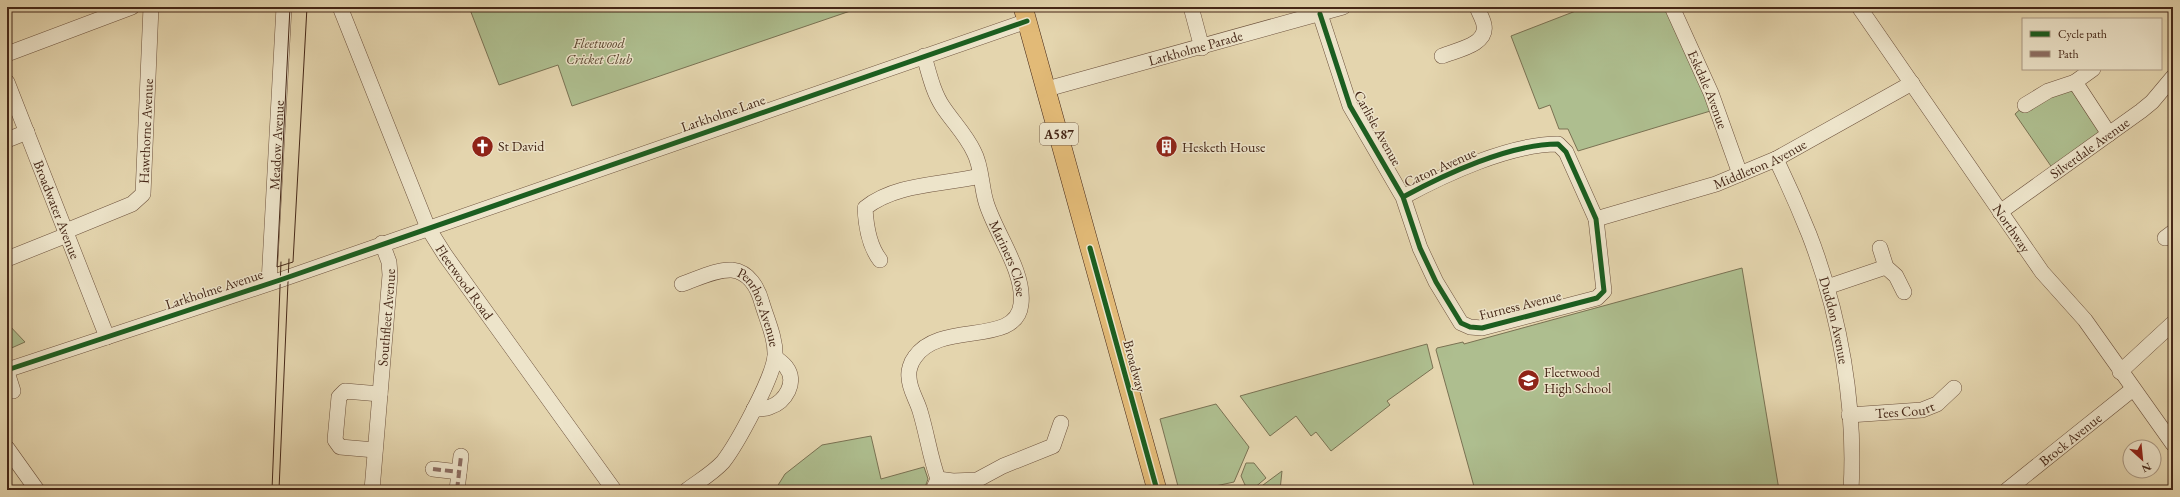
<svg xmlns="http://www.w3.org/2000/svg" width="2180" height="497" font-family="'EB Garamond',serif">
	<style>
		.green { fill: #aebe8f; stroke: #7a7253 }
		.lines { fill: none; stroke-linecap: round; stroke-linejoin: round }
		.minor-casing { stroke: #6d523d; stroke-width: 16 }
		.major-casing { stroke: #452717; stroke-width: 20 }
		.minor { stroke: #ede4ca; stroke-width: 15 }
		.major { stroke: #e2ba77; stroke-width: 19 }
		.tram { stroke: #452717; stroke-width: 1 }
		.quiet { stroke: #8d6e63; stroke-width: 4; stroke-dasharray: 8 4; stroke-linecap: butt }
		.cycleway-casing { stroke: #ede4ca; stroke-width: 8 }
		.cycleway { stroke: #1b5e20; stroke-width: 5 }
		.labels { text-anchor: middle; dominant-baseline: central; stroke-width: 3; stroke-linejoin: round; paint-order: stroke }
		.shield { fill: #ede4ca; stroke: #77604d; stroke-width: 1 }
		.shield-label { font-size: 13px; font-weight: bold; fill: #452717 }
		.park-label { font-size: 14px; font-style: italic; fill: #5a452f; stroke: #ede4ca }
		.street-label { font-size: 14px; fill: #452717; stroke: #ede4ca }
		.poi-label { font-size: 14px; fill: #452717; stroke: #ede4ca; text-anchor: start }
	</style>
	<rect width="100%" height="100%" fill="#e4d5ae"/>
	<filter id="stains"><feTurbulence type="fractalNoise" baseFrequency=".005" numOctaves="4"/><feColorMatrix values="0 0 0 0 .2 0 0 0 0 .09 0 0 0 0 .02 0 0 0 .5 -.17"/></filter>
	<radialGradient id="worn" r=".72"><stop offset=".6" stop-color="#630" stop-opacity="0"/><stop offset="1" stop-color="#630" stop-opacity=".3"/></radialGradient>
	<path class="green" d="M469,7h393l-290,99 -14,-41 -59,20z
		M1586,7h86l45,102 -139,42 -10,-22h-9l-9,-24 -11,4 -28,-73z
		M2075,82l34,52 -54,38 -40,-58 10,-9z
		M1742,268l37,222h-304l-39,-140 1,-2 26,-6 1,2z
		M7,323l18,19 -18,8z
		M1427,344l6,24 -46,33 3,4 -59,46 -15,-19 -5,4 -15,-20 -26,20 -30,-40z
		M1216,404l33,43 -15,35 -37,8h-18l-19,-71z
		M871,436l10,43 43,-12 4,12 -4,11h-149l10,-16 37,-29z
		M1246,463h8l12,15 -13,11 -8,-4 -4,-9z
		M1282,471l-2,19h-19l-2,-2z"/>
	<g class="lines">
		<defs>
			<g id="minor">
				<path id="s1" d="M340,7l88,221 17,27 169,235"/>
				<path d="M1191,7l11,41"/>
				<path id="s2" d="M1672,7l39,86 29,81"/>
				<path id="s3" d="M1859,7l183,265 43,48 88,124"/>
				<path d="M1320,14l30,92 53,91 17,51 16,34 25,41 9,4 12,1 115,-30 7,-7 -8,-72 -30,-67 -8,-8c-48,0 -113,30 -155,53"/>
				<path d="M7,54l125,-47"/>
				<path id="s4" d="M924,56c5,17 9,36 19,51 10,15 23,28 31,45 8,15 7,34 12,50 9,31 39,69 35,102 -4,43 -81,16 -106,53 -4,5 -7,14 -6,20 0,12 8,23 11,34 7,23 10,46 18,68l-5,11"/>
				<path d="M1442,56c14,-6 46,-11 42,-31 -1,-6 -5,-12 -7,-18"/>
				<path id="s5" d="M7,82l100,255"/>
				<path d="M2075,82l34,52"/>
				<path id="s6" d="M1047,89l296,-82"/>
				<path d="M2025,105l23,-14 27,-9 18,-13"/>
				<path d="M7,140l20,-8"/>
				<path id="s7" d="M1776,159c12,25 23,50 33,75 31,80 47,171 42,256"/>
				<path id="s8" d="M2000,212l141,-101 11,-9 21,-25"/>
				<path id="s9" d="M1596,219l120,-35 60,-25 136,-76"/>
				<path id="s10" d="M66,231l66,-27 11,-10 8,-187"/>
				<path d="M2165,238l8,-6"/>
				<path d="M1880,248l6,19 10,9 8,16"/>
				<path d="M7,259l60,-24"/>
				<path d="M880,260c-11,-14 -14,-33 -15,-52 31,-25 78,-23 115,-32"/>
				<path id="s11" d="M269,283l15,-276"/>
				<path id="s12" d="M682,284c15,-5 34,-15 50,-14 17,2 26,18 30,33 5,17 14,36 13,53 -2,22 -38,88 -52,106 -10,11 -24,19 -36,28"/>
				<path d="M1827,287l59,-20"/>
				<path d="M7,370l273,-90 747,-259"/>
				<path d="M7,372l6,19"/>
				<path d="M2120,372l53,-49"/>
				<path d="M754,409c5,0 11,0 16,-2 15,-5 28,-25 16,-40 -3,-4 -8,-7 -11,-10"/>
				<path id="s13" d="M1849,415l73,-5 15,-6 17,-16"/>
				<path d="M7,448l30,42"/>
				<path d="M375,450l-35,-3 -5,-7 4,-43 6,-6 35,3"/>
				<path d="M433,469l26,3"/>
				<path d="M938,479l15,2 24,-1 26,-14 50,-20 8,-23"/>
				<path id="s14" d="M372,490l18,-215 -1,-13 -7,-19"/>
				<path d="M457,490l4,-34"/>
				<path id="s15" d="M2007,490l126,-101"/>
			</g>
			<path id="major" d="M1023,7l134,483"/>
		</defs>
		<use href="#minor" class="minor-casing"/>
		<use href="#major" class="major-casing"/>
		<use href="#minor" class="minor"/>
		<use href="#major" class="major"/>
		<path class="tram" d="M290,7l-13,260 16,-5 14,-255
			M272,490l9,-228
			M279,490l10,-231"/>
		<path class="quiet" d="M433,469l26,3
			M457,490l4,-34"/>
		<defs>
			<path id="cycleway" d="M1320,14l30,92 53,91 17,51 16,34 25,41 9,4 12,1 115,-30 7,-7 -8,-72 -30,-67 -8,-8c-48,0 -113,30 -155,53
				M1090,248l67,242
				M7,370l273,-90 747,-259"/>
		</defs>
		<use href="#cycleway" class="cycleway-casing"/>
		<use href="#cycleway" class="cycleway"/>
	</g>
	<defs>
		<symbol id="church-disc" viewBox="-11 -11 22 22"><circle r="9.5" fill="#8f2418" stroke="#ede4ca"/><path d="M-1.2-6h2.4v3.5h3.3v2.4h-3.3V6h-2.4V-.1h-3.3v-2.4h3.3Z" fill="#fff"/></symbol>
		<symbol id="building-disc" viewBox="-11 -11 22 22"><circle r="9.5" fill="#8f2418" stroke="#ede4ca"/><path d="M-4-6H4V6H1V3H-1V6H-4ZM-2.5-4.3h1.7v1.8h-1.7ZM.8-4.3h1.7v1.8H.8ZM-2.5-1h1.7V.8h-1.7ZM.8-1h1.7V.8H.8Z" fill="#fff"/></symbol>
		<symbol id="school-disc" viewBox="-11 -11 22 22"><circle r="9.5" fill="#8f2418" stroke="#ede4ca"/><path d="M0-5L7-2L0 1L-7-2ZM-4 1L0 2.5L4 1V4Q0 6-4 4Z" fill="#fff"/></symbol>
	</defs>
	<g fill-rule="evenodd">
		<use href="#church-disc" x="470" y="134" width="25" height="25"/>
		<use href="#building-disc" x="1154" y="134" width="25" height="25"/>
		<use href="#school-disc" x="1516" y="368" width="25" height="25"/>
	</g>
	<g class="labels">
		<rect class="shield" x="1040" y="123" width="38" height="22" rx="3"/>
		<g class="shield-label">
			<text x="1059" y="134">A587</text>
		</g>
		<g class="park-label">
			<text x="599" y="43">Fleetwood<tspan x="599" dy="16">Cricket Club</tspan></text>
		</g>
		<g class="street-label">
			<text stroke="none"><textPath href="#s6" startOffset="154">Larkholme Parade</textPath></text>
			<text stroke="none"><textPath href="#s2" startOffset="90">Eskdale Avenue</textPath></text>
			<text transform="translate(723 113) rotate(-19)">Larkholme Lane</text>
			<text transform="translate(1378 128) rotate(61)">Carlisle Avenue</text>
			<text stroke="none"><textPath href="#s10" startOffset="149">Hawthorne Avenue</textPath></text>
			<text stroke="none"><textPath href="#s11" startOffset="138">Meadow Avenue</textPath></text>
			<text stroke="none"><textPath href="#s8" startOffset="110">Silverdale Avenue</textPath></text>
			<text stroke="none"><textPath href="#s9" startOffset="173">Middleton Avenue</textPath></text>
			<text transform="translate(1440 167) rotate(-24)">Caton Avenue</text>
			<text stroke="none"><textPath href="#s5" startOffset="137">Broadwater Avenue</textPath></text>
			<text stroke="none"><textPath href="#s3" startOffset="269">Northway</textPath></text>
			<text stroke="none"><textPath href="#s4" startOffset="222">Mariners Close</textPath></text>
			<text stroke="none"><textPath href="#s1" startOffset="303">Fleetwood Road</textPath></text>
			<text transform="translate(214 289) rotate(-18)">Larkholme Avenue</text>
			<text transform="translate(1520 305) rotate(-14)">Furness Avenue</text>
			<text stroke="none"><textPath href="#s12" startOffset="102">Penrhos Avenue</textPath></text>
			<text stroke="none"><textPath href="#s14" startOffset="173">Southfleet Avenue</textPath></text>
			<text stroke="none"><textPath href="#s7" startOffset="172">Duddon Avenue</textPath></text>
			<text transform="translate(1135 366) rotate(75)">Broadway</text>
			<text stroke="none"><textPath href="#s13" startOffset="56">Tees Court</textPath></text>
			<text stroke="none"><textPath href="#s15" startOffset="81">Brock Avenue</textPath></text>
		</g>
		<g class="poi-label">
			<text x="498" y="146">St David</text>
			<text x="1182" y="147">Hesketh House</text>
			<text x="1544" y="372">Fleetwood<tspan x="1544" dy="16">High School</tspan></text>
		</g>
	</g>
	<rect width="2180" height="497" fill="none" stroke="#e4d5ae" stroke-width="24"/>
	<rect x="8" y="8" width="2164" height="481" fill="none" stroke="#452717" stroke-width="2"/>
	<rect x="12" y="12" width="2156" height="473" fill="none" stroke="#452717"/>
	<rect x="2022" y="18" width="140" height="52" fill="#ede4ca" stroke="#aa9882"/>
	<rect x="2030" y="31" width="20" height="6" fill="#1b5e20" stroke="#aa9882"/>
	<text x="2058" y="38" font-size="12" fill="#452717">Cycle path</text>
	<rect x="2030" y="51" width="20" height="6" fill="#8d6e63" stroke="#aa9882"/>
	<text x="2058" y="58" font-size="12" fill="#452717">Path</text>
	<g transform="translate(2142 459) rotate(153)"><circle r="19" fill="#ede4ca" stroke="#aa9882"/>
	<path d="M0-3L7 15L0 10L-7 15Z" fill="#8f2418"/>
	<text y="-6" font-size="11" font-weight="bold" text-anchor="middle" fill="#452717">N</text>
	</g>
	<rect width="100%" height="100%" filter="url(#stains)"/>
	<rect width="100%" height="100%" fill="url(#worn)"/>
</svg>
